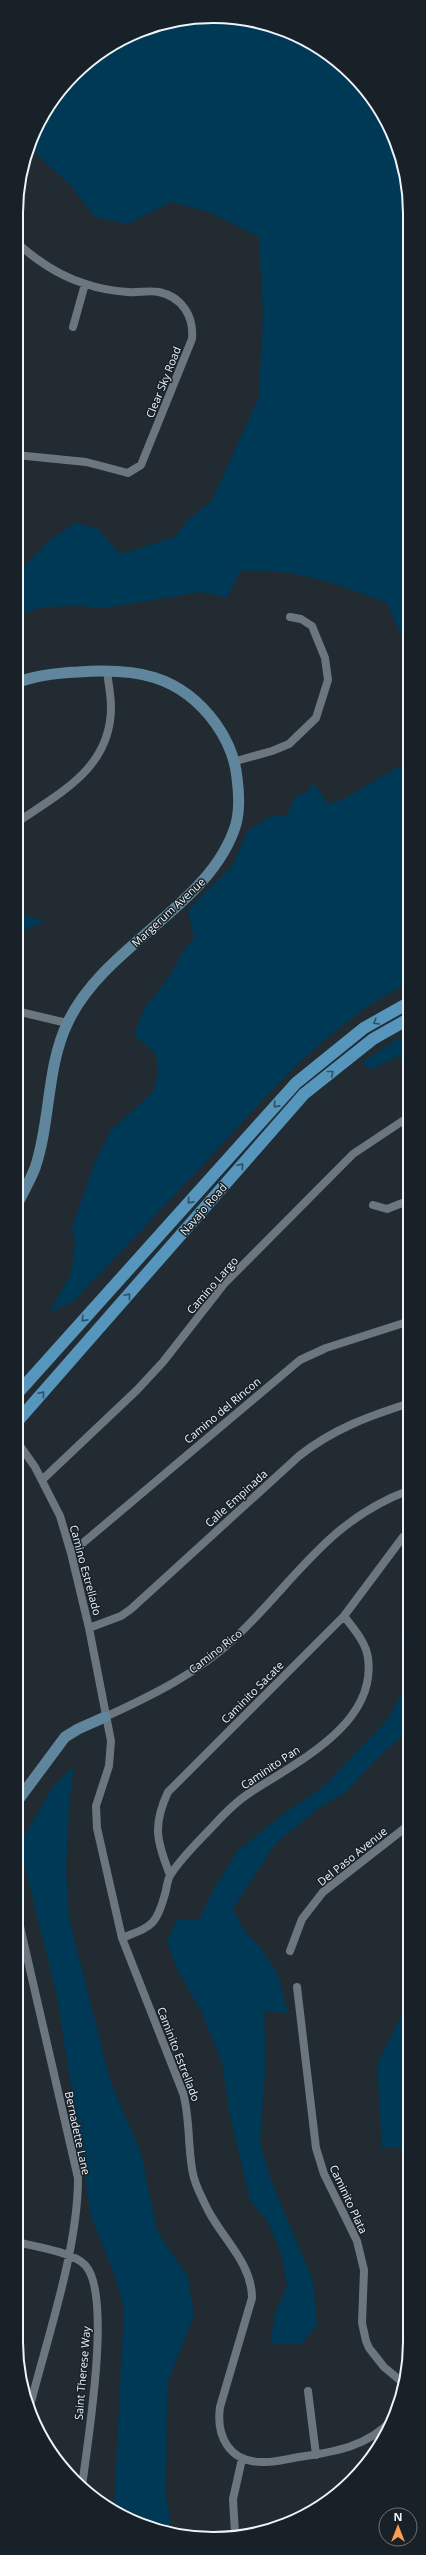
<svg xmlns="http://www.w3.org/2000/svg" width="426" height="2555" font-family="'Open Sans',sans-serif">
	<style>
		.green { fill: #003955 }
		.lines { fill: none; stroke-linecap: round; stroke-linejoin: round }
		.street { stroke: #6b767e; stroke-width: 8 }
		.secondary { stroke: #60869d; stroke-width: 11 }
		.primary { stroke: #5696bc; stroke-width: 12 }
		.oneway { stroke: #315063 }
		.labels { text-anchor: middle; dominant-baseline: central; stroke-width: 3; stroke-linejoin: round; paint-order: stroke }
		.street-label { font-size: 11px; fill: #eef4f9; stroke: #182127 }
		.rim { fill: none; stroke: #eef4f9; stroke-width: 2 }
	</style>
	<rect width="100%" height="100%" fill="#212b31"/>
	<path class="green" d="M226,16l63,15 63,43 38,52 20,74v472l-5,-27 -18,-42c-47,-19 -96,-36 -147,-32l-13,27 -26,-6 -96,16 -27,-2 -35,1 -27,9v-42l35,-35 24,-16 22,5 23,26 55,-17 13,-17 24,-20 47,-103 4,-82 -4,-78 -50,-25 -38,-10 -43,22 -33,-7 -26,-33 -39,-36 6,-22 47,-61 67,-39z
		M410,690v28l-5,-16z
		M410,760v222c-88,44 -150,123 -216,192 -40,43 -80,85 -120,127l-25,12 22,-39 4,-30 -3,-17 23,-65 16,-32 41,-37 6,-19 -2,-20 -22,-19 11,-28 24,-30 16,-29 9,-9 -6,-29 44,-44 15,-34 21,-15 19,-2 9,-20 8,-1 10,-11 14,21 16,-5z
		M16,912l28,9 -28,14z
		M410,1031v28l-6,3 -6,-6 -28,14 -8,-8z
		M410,1617v113l-33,28 -30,33 -28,17 -44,36 -42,65 11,21 17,18 16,24 11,41 -24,-2 2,48 -6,83 10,36 43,103 4,44 -15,19h-32l5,-31 12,-27 -5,-30 -15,-36 -17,-19 -21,-90 -7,-48 -20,-50 -25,-44 -10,-28 9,-21h23l13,-28 25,-41 45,-36 42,-29 63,-66 22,-41 -9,-42z
		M74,1766l-5,38 -3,67 3,47 41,162 31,73 16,78 31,46 6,39 -27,67 -1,113 6,36 -35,-8 -23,-16 10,-201 -12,-39 -21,-51 -34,-221 -33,-132v-28l28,-48z
		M410,1997v151h-28l-5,-83z"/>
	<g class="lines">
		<path class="street" d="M73,327l12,-43
			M16,455l70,7 42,11 13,-8 51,-126c2,-23 -10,-42 -33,-47 -10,-2 -21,1 -31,0 -14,-1 -28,-3 -42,-8 -27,-8 -49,-23 -70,-42
			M236,761l36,-10 17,-7 27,-26 12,-38 -3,-22 -13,-32 -11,-7 -11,-2
			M16,823c45,-31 95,-55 95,-116 0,-12 -3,-25 -4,-37
			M16,1011l51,12
			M373,1205l14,4 23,-9
			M16,1440l19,27 25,49 11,37 18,75 22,113 -2,25 -13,40 1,22 25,110 61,155c8,28 4,59 11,85 3,11 10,24 15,34 15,28 43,52 43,86l-32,109c-4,29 9,55 42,55 12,1 25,-3 37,-5 35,-5 68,-10 93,-37
			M42,1480l95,-90 26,-28 61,-78 129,-130 57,-38
			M71,1553l229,-193 26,-12 84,-27
			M89,1628l32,-12 10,-7 168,-153c34,-27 70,-40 111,-53
			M105,1717c46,-21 95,-45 131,-80 59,-56 93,-118 174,-147
			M170,1875c-13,-33 -18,-49 -2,-83l176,-176 59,-79
			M16,1909l62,269c0,72 -31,160 -49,232
			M122,1938c29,-12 34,-11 43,-44 2,-6 2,-15 6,-20 11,-17 28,-33 42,-48 11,-12 25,-26 38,-34 46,-30 126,-68 117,-134 -2,-16 -15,-30 -24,-42
			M290,1951l12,-32 21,-27 87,-68
			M297,1987l19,161 8,26 33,67 7,29 -2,53 4,18 3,7 15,19 18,15
			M16,2242c17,4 57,10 69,23 28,29 2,179 -3,222
			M308,2391l8,64
			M235,2534l-2,-35 9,-40"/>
		<path class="secondary" d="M16,1207c6,-13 14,-26 19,-39 16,-47 11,-101 33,-146 37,-78 144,-117 168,-198 4,-15 3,-31 1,-46 -2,-21 -9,-37 -21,-54 -36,-50 -81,-56 -138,-52 -21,1 -42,3 -62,11
			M16,1803l49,-66 13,-8 27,-12"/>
		<path class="primary" d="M16,1395l280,-312 68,-55 46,-26
			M16,1423l288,-329 69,-55 37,-21"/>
	</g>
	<defs><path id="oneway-chevron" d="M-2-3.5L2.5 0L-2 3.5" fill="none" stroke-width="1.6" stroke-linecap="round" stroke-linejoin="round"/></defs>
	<g class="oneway">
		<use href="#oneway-chevron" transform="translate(376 1022) rotate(150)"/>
		<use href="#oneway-chevron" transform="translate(331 1073) rotate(-39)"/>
		<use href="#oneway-chevron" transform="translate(276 1105) rotate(132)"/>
		<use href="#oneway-chevron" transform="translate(241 1166) rotate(-49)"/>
		<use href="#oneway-chevron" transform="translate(190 1201) rotate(132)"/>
		<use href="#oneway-chevron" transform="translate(128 1296) rotate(-49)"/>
		<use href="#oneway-chevron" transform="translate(84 1319) rotate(132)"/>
		<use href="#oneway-chevron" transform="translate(42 1394) rotate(-49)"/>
	</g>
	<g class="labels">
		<g class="street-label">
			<text transform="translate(163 382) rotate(-68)">Clear Sky Road</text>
			<text transform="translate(168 912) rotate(-43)">Margerum Avenue</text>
			<text transform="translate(203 1209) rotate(-49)">Navajo Road</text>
			<text transform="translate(212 1285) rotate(-49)">Camino Largo</text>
			<text transform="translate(222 1410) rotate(-40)">Camino del Rincon</text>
			<text transform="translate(236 1498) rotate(-42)">Calle Empinada</text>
			<text transform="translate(86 1570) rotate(75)">Camino Estrellado</text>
			<text transform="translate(215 1651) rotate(-38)">Camino Rico</text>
			<text transform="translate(252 1692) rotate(-45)">Caminito Sacate</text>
			<text transform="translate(270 1767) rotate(-34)">Caminito Pan</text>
			<text transform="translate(352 1856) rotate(-39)">Del Paso Avenue</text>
			<text transform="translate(179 2054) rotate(69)">Caminito Estrellado</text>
			<text transform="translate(78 2133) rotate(78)">Bernadette Lane</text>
			<text transform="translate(349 2199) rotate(65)">Caminito Plata</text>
			<text transform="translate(82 2373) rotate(-85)">Saint Therese Way</text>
		</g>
	</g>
	<path d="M0 0H426V2555H0ZM213 23H213A190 190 0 0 1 403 213V2342A190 190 0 0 1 213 2532H213A190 190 0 0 1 23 2342V213A190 190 0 0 1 213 23Z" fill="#182127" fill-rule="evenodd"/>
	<path class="rim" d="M213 23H213A190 190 0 0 1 403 213V2342A190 190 0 0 1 213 2532H213A190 190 0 0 1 23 2342V213A190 190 0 0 1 213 23Z"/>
	<g transform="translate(398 2527)"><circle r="19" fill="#182127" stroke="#6e757b"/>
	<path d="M0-3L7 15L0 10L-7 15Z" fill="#fc9e52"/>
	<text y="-6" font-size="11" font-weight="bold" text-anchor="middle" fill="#eef4f9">N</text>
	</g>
</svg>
